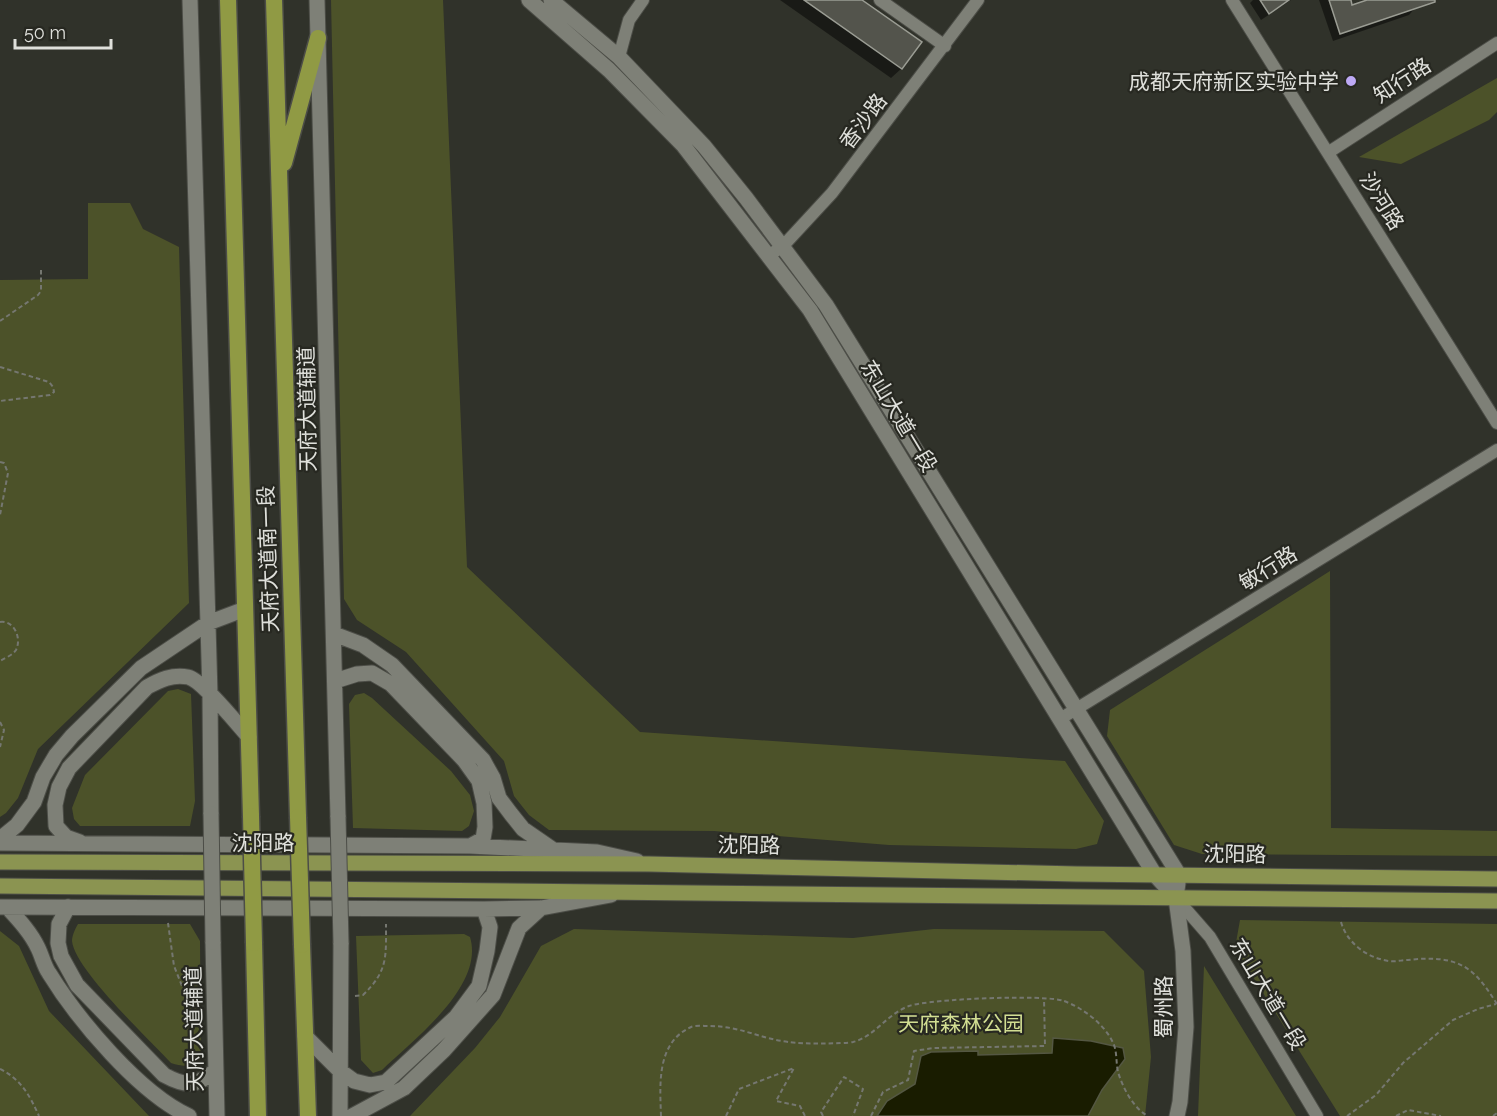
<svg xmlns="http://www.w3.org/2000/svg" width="1497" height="1116" font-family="Raleway,'Noto Sans SC',sans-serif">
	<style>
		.green { fill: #4c5229 }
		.water { fill: #191c00; stroke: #545742; stroke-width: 1.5 }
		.shadow { fill: #0007 }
		.building { fill: #53544c; stroke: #9b9d94; stroke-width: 1.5 }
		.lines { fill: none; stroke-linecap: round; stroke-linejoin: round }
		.minor-casing { stroke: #4c4d47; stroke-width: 14 }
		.tertiary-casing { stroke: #4c4d47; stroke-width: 17 }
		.primary-casing { stroke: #4c4d47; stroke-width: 17 }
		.trunk-casing { stroke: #4c4d47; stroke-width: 19 }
		.path { stroke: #757770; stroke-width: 2; stroke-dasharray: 4.5 3; stroke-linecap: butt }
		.minor { stroke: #7e8077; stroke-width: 12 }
		.tertiary { stroke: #7e8077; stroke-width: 15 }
		.primary { stroke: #8b9451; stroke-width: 15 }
		.trunk { stroke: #909a44; stroke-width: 16 }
		.tertiary-bridge-casing { stroke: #4c4d47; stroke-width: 17; stroke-linecap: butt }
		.trunk-bridge-casing { stroke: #4c4d47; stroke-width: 19; stroke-linecap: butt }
		.tertiary-bridge { stroke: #7e8077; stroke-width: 15 }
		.trunk-bridge { stroke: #909a44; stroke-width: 16 }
		.poi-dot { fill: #bda9f5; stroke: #272821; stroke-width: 2 }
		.labels { text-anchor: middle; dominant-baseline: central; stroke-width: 4.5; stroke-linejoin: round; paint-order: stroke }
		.street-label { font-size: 21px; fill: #dfe0db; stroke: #272821 }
		.poi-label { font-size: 21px; fill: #dfe0db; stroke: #272821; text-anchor: end }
		.park-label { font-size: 21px; fill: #d2de92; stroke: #272821 }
	</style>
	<rect width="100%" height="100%" fill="#30322a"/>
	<path class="green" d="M331,0h112l24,567 173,165 425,29 39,60 -7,23 -21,5 -187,-4 -175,-14 -165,-1 -20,-15 -15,-19 -10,-35 -98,-109 -49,-32 -13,-21z
		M1497,78v34l-8,8 -88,44 -42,-7z
		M88,203h42l13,26 36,18 10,356 -151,146 -20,49 -12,15 -6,4v-537l88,-1z
		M1330,571l1,257 166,3v25l-295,-2 -28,-9 -67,-109 3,-26z
		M178,689l13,5 4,107 -5,25h-110l-6,-7 -2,-11 13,-33 83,-84z
		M364,693l8,5 79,73 19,24 4,16 -5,15 -7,5 -109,-3 -4,-124 6,-9z
		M1240,920l257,4v192h-157l-105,-168z
		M78,924h112l10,17 1,119c-11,7 -17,7 -30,3 -21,-23 -96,-93 -99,-122 0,-5 3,-12 6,-17z
		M574,929l279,9 81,-9 170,2 40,40 7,86 -6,59h-735l65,-68 25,-31 41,-71z
		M0,931l19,15 30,65 100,105h-149z
		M464,934l6,3c15,49 -57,103 -88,133l-9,3 -12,-13 -5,-124z
		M1204,966l92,150h-98z"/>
	<path class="water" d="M1053,1038l38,3 32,7 2,11 -23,31 -14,26h-211l10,-15 28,-17 6,-28 10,-4 47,-1v4l74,-2z"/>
	<path class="shadow" d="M780,0h79l61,43 -19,26 -10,9z
		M1253,0h38l-30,20 -11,-17z
		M1319,0h30l3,7 19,-7h43l2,7 -7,8 -76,26z"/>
	<path class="building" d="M804,0h58l60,42 -20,27z
		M1260,0h29l-20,14z
		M1329,0h22l1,5 15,-5h68v2l-95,32z"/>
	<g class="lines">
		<defs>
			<path id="minor" d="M880,0l65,46
				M1232,0l265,423
				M619,57l10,-37 14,-20
				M1329,152l168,-109
				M768,256l15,-10 49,-53 146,-193
				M1060,719l437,-269
				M1176,898l34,39 107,179"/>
			<path id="tertiary" d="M190,0l20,694 1,120
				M317,0l21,817
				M529,0l80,70 74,75 127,165 345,565 21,23
				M551,0l68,57 85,89 42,52 80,107 353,570 -3,23 7,53 3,76 -6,75 -3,14
				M334,634l29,11 29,20 91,95 10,18 6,20 12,16 12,15 29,20
				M335,681l22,-7 15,-1 19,11 73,76 15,21 5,22 1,24 -2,12 -13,7
				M0,839l17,-14 17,-23 9,-25 13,-22 16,-19 69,-68 67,-45 37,-14
				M80,842l-14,-5 -10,-11 -1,-21 4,-18 10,-19 78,-81c13,-7 25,-13 41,-10 14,3 50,48 61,60
				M0,843l470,3 127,6 40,9
				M0,907l484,2 57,-1 70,-13
				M68,907l-9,17 -1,19 3,13 16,29 87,90c22,12 32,12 52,-5
				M8,908c11,12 23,25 30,40 4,8 6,18 11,25 29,47 90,120 140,143
				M213,942l4,174
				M305,1036l34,34 15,11 16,4 16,-3 70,-65 23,-31 8,-35 3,-24 -6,-18
				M340,1116l1,-173
				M352,1116l52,-28 40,-38 49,-55 26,-67 22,-20"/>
			<path id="primary" d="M0,862l649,2 427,10 421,5
				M0,886c499,3 998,9 1497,15"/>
			<path id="trunk" d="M228,0l23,816
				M274,0l24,817
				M284,163l34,-125
				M254,943l4,173
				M302,945l6,171"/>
		</defs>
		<use href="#minor" class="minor-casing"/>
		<use href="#tertiary" class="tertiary-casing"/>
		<use href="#primary" class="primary-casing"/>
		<use href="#trunk" class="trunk-casing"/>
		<path class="path" d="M0,321l38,-26 3,-4v-23
			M0,367l49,15 4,5 1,5 -4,3 -50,6
			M0,462l4,1 4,10 -8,42
			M0,622c14,-2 22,16 16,28 -3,5 -11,8 -16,11
			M0,722l4,8 -4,17
			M1341,922c6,21 26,36 48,39 6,1 13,-1 19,-1 18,-2 38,-3 55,6 15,8 25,24 34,38
			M168,923l6,43 8,20 17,15
			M355,996l8,-1c25,-24 23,-38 23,-71
			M0,1069c21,10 30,27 39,47
			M661,1116c-1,-31 -5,-73 30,-89 4,-2 12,-1 18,-1 32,0 51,13 80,16 10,2 54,2 64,0 21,-5 34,-28 56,-36 20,-7 136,-12 155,-5 19,7 42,24 50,44 3,8 2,18 4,27 5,16 15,36 30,44
			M726,1116l13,-27 55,-21 -18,33 24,5 5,10
			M823,1116l-2,-4 23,-35 19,12 -10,27
			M871,1116l12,-24 25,-12 6,-29 19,-3 112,-2 -1,-48
			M1347,1116l29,-21 27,-32 50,-43 25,-11 18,-5
			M1396,1116l12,-6 33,6
			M1493,1116l4,-3"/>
		<use href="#minor" class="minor"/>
		<use href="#tertiary" class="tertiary"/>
		<use href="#primary" class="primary"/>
		<use href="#trunk" class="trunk"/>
		<defs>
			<path id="tertiary-bridge" d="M211,814l2,128
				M338,817l3,126"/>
			<path id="trunk-bridge" d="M251,816l3,127
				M298,817l4,128"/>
		</defs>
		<use href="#tertiary-bridge" class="tertiary-bridge-casing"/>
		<use href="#trunk-bridge" class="trunk-bridge-casing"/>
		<use href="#tertiary-bridge" class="tertiary-bridge"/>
		<use href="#trunk-bridge" class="trunk-bridge"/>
	</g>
	<circle class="poi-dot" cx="1351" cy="81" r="6"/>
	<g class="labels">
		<g class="street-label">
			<text transform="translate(1402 80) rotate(-33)">知行路</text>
			<text transform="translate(863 121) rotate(-53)">香沙路</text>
			<text transform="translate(1382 201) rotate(58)">沙河路</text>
			<text transform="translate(307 409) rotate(-91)">天府大道辅道</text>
			<text transform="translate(899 416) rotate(59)">东山大道一段</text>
			<text transform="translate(268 559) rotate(-92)">天府大道南一段</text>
			<text transform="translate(1268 568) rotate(-32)">敏行路</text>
			<text x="263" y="842">沈阳路</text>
			<text transform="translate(749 845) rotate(1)">沈阳路</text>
			<text transform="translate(1235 854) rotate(1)">沈阳路</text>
			<text transform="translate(1268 994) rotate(59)">东山大道一段</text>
			<text transform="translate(1163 1007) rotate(-90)">蜀州路</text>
			<text transform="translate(194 1029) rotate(-91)">天府大道辅道</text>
		</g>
		<g class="poi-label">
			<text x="1339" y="81">成都天府新区实验中学</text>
		</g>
		<g class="park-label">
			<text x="961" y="1023">天府森林公园</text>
		</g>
	</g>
	<path d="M15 39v9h96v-9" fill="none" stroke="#dfe0db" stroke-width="3"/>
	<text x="24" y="39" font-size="18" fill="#dfe0db" stroke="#272821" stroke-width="4.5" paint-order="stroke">50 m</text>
</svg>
